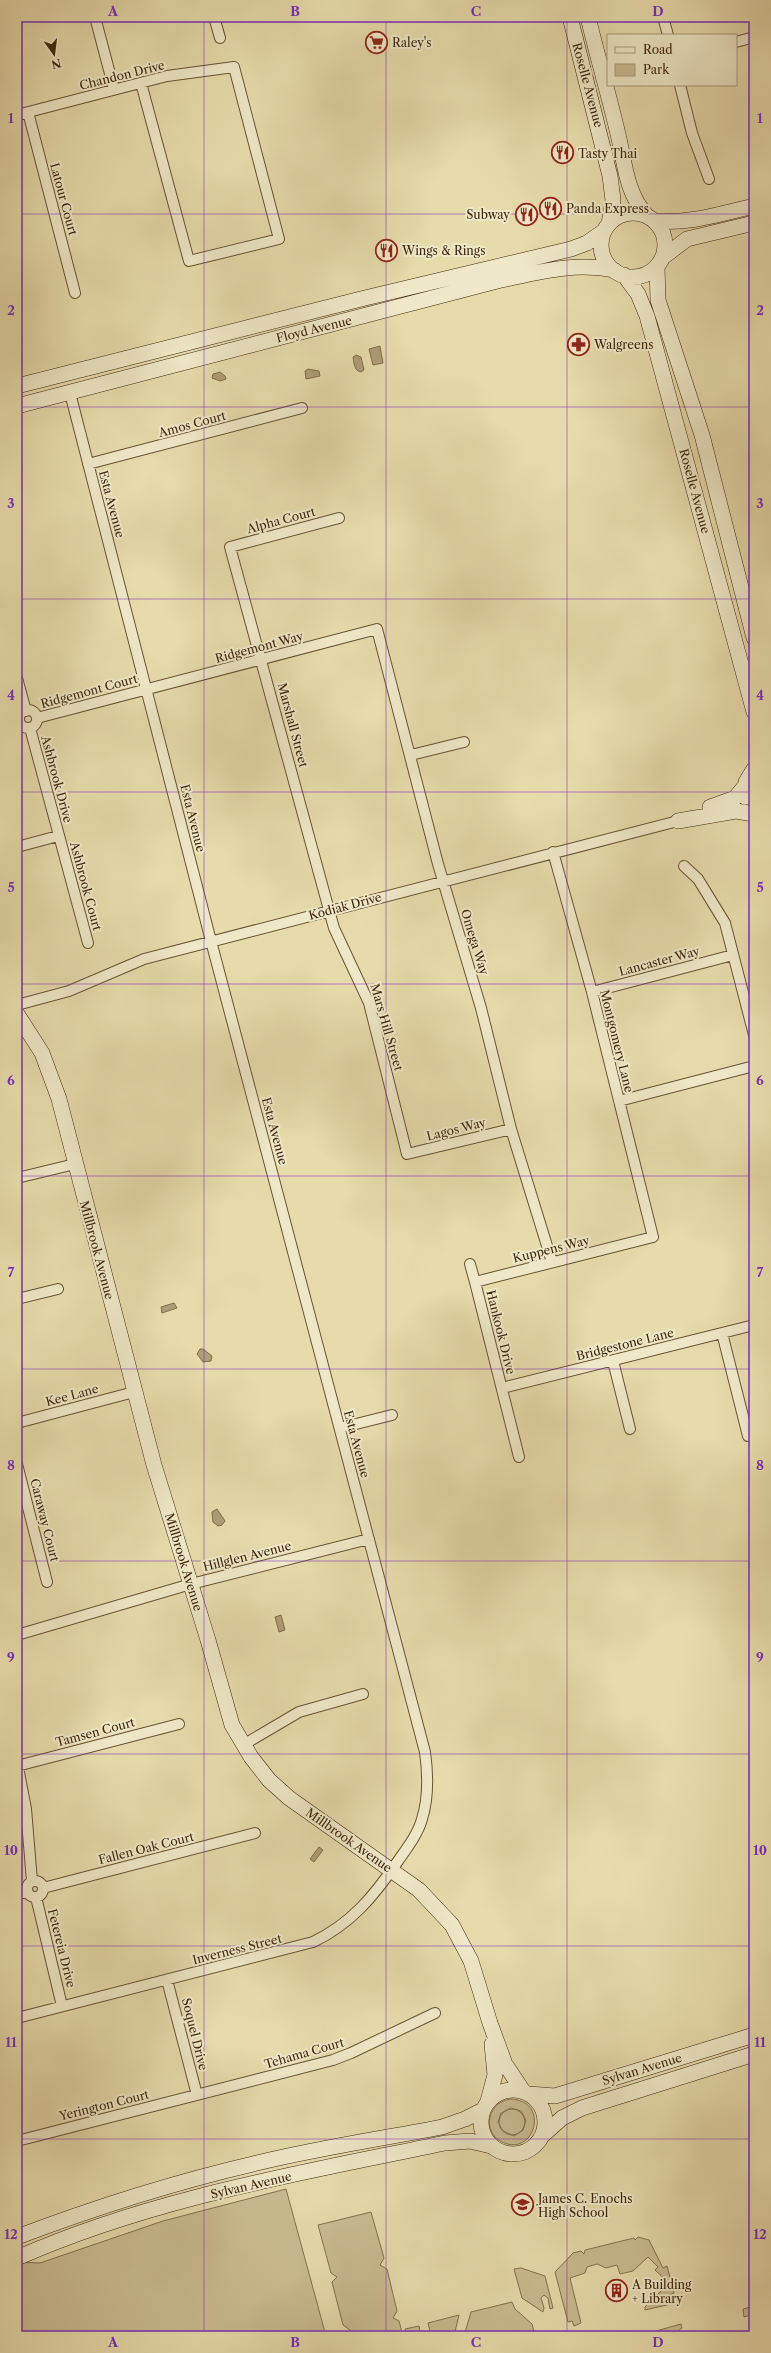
<svg xmlns="http://www.w3.org/2000/svg" width="771" height="2353" font-family="'Libre Caslon Text',serif">
	<style>
		.green { fill: #cabc90; stroke: #84714f; fill-rule: evenodd }
		.water { fill: #ae9d76; stroke: #826d4c }
		.lines { fill: none; stroke-linecap: round; stroke-linejoin: round }
		.street-casing { stroke: #695335; stroke-width: 12 }
		.secondary-casing { stroke: #3f260e; stroke-width: 16 }
		.street { stroke: #efe8c8; stroke-width: 10 }
		.secondary { stroke: #efe8c8; stroke-width: 15 }
		.grid { fill: none; stroke: #7b2cbf; stroke-width: 1; stroke-opacity: 0.55 }
		.labels { text-anchor: middle; dominant-baseline: central; stroke-width: 4; stroke-linejoin: round; paint-order: stroke }
		.poi-label { font-size: 12px; fill: #3f260e; stroke: #efe8c8; text-anchor: start }
		.street-label { font-size: 12px; fill: #3f260e; stroke: #efe8c8 }
		.neatline { fill: none; stroke: #7b2cbf; stroke-width: 1.5 }
		.grid-label { font-size: 13px; text-anchor: middle; font-weight: bold; fill: #7b2cbf }
	</style>
	<rect width="100%" height="100%" fill="#e7dbab"/>
	<filter id="stains"><feTurbulence type="fractalNoise" baseFrequency=".005" numOctaves="4"/><feColorMatrix values="0 0 0 0 .2 0 0 0 0 .09 0 0 0 0 .02 0 0 0 .5 -.17"/></filter>
	<radialGradient id="worn" r=".72"><stop offset=".6" stop-color="#630" stop-opacity="0"/><stop offset="1" stop-color="#630" stop-opacity=".3"/></radialGradient>
	<path class="green" d="M510,2099c41,1 25,59 -8,43 -8,-4 -12,-11 -13,-20 2,-13 8,-20 21,-23zM511,2108l10,3 5,9 -3,10 -9,6 -11,-5 -5,-9 3,-9z
		M499 2122a13 13 0 1 1 26 0a13 13 0 1 1-26 0Z
		M286,2189l40,147h-309v-74l23,1 123,-42z
		M371,2212l13,46 -4,7 7,4 10,42 -4,7 6,3 4,15h-57l4,-6 -7,-5 -11,-43 5,-5 -6,-4 -13,-48z
		M638,2237l11,3 14,28 4,-2 7,27 -5,2 2,9 -26,6v-3l24,-24 -14,-13 3,-3 -10,-10 -15,14 -13,3 -3,-9 -11,3 -9,-4 -10,3 -2,6 -15,5 11,45 -7,3 -2,-5 -4,1 -13,-50 18,-19 8,-2 3,3 1,-4 49,-12 1,2z
		M521,2268l24,8 8,32 -3,1 -2,-11 -4,-3 -3,3 3,10 -1,4 -21,-14 -8,-29z
		M512,2302l3,7 17,15 3,12h-71l7,-24z
		M754,2306v8l-10,3 -1,-8z
		M459,2315l-5,21h-23l-3,-13z
		M681,2324l1,4 -10,8h-15l-1,-5z
		M419,2326l2,10h-14l-2,-7z"/>
	<path class="water" d="M380,346l3,17 -10,2 -4,-16z
		M356,355l5,2 3,13 -3,2c-7,-1 -7,-9 -8,-15z
		M308,369l11,2 1,5 -14,3 -1,-8z
		M220,372l5,4 1,3 -6,2 -8,-3 1,-4z
		M174,1303l3,5 -15,5 -1,-6z
		M200,1349h3l9,7 -1,5 -8,1 -6,-8z
		M217,1509l8,12 -3,4 -4,1 -5,-4 -1,-10z
		M281,1615l4,15 -6,2 -4,-15z
		M319,1847l4,3 -9,12 -4,-3z"/>
	<g class="lines">
		<defs>
			<path id="street" d="M95,17l19,72
				M214,17l6,21
				M663,17l5,18
				M736,42l18,-5
				M680,85l12,48 17,46
				M28,112l47,181
				M17,115l150,-39 67,-9 45,172 -90,22 -48,-178
				M88,464l214,-56
				M339,518l-109,29 99,363 5,18 35,75 38,151 104,-25
				M17,678l9,33
				M19 719a9 9 0 1 1 18 0a9 9 0 1 1-18 0Z
				M37,718l340,-89 61,235 43,144 30,121 41,133
				M30,728l58,215
				M411,755l53,-13
				M17,847l41,-11
				M684,866l14,13 27,44 29,112
				M592,992l141,-37
				M17,1005l52,-14 75,-32 534,-138
				M619,1101l135,-35
				M17,1178l58,-14
				M470,1264l5,18 178,-45 -61,-245 -39,-140
				M475,1282l44,175
				M17,1299l41,-10
				M722,1333l26,103 6,-2
				M613,1361l17,68
				M502,1388l252,-63
				M17,1423l117,-31
				M340,1428l52,-13
				M17,1464l30,118
				M17,1635l174,-51 178,-45
				M243,1745l56,-33 64,-18
				M17,1762l9,47 6,72
				M17,1766l162,-42
				M27 1889a8 8 0 1 1 16 0a8 8 0 1 1-16 0Z
				M43,1888l212,-55
				M17,1894l10,-2
				M36,1897l26,109
				M167,1980l30,115
				M17,2018l296,-76c38,-18 61,-46 85,-81 9,-13 20,-27 24,-42 7,-22 6,-45 3,-67l-214,-811 -141,-548
				M17,2141l316,-81 18,-7 84,-40"/>
			<path id="secondary" d="M570,17l40,159 3,24 -4,24
				M588,17c9,38 20,75 29,113 8,31 8,62 30,86
				M601 245a32 32 0 1 1 64 0a32 32 0 1 1-64 0Z
				M654,221c36,3 65,-7 100,-15
				M662,258l25,-19 67,-16
				M657,266l1,34 44,135 52,203
				M624,275l14,19 9,22 107,396
				M17,386l348,-88 206,-49 16,-6 17,-12
				M17,406l484,-126c38,-8 74,-18 113,-10
				M745,797l1,-15 8,-13
				M710,807l25,-9 10,-12
				M678,821l58,-10 18,3
				M17,1014l25,39 17,46 95,366 54,175 24,85 19,32 18,23 20,18 130,92 33,35 19,36 19,62 15,41 18,27
				M481 2122a32 32 0 1 1 64 0a32 32 0 1 1-64 0Z
				M529,2094l26,2 199,-61
				M488,2101l7,-26 -3,-31
				M542,2136l20,-18 20,-10 172,-54
				M17,2237c79,-30 158,-55 240,-74 61,-15 123,-24 185,-36l23,-8 18,-9
				M17,2258c135,-60 284,-85 428,-115l25,-2 21,5"/>
		</defs>
		<use href="#street" class="street-casing"/>
		<use href="#secondary" class="secondary-casing"/>
		<use href="#street" class="street"/>
		<use href="#secondary" class="secondary"/>
	</g>
	<path class="grid" d="M204,17v2319M386,17v2319M567,17v2319M17,214h737M17,407h737M17,599h737M17,792h737M17,984h737M17,1176h737M17,1369h737M17,1561h737M17,1754h737M17,1946h737M17,2139h737"/>
	<defs>
		<symbol id="supermarket-ring" viewBox="-11 -11 22 22"><circle r="9.5" fill="#efe8c8" stroke="#8f2418" stroke-width="1.5"/><path d="M-6-5.5h2.5l.6 2H6L4.5 2H-2.5L-4.4-4H-6ZM-1.5 3.2a1.3 1.3 0 1 0 .1 0ZM3 3.2a1.3 1.3 0 1 0 .1 0Z" fill="#8f2418"/></symbol>
		<symbol id="restaurant-ring" viewBox="-11 -11 22 22"><circle r="9.5" fill="#efe8c8" stroke="#8f2418" stroke-width="1.5"/><path d="M-5-6h1v4h1v-4h1v4h1v-4h1v5L-1.5 .5V6h-2V.5L-5-1ZM5-6V6H3V1.5H1.5Q1.5-4 5-6Z" fill="#8f2418"/></symbol>
		<symbol id="pharmacy-ring" viewBox="-11 -11 22 22"><circle r="9.5" fill="#efe8c8" stroke="#8f2418" stroke-width="1.5"/><path d="M-2-6h4v4h4v4h-4v4h-4v-4h-4v-4h4Z" fill="#8f2418"/></symbol>
		<symbol id="school-ring" viewBox="-11 -11 22 22"><circle r="9.5" fill="#efe8c8" stroke="#8f2418" stroke-width="1.5"/><path d="M0-5L7-2L0 1L-7-2ZM-4 1L0 2.5L4 1V4Q0 6-4 4Z" fill="#8f2418"/></symbol>
		<symbol id="building-ring" viewBox="-11 -11 22 22"><circle r="9.5" fill="#efe8c8" stroke="#8f2418" stroke-width="1.5"/><path d="M-4-6H4V6H1V3H-1V6H-4ZM-2.5-4.3h1.7v1.8h-1.7ZM.8-4.3h1.7v1.8H.8ZM-2.5-1h1.7V.8h-1.7ZM.8-1h1.7V.8H.8Z" fill="#8f2418"/></symbol>
	</defs>
	<g fill-rule="evenodd">
		<use href="#supermarket-ring" x="364" y="30" width="25" height="25"/>
		<use href="#restaurant-ring" x="550" y="140" width="25" height="25"/>
		<use href="#restaurant-ring" x="538" y="196" width="25" height="25"/>
		<use href="#restaurant-ring" x="514" y="202" width="25" height="25"/>
		<use href="#restaurant-ring" x="374" y="238" width="25" height="25"/>
		<use href="#pharmacy-ring" x="566" y="332" width="25" height="25"/>
		<use href="#school-ring" x="510" y="2192" width="25" height="25"/>
		<use href="#building-ring" x="604" y="2278" width="25" height="25"/>
	</g>
	<g class="labels">
		<g class="poi-label">
			<text x="392" y="42">Raley's</text>
			<text x="578" y="153">Tasty Thai</text>
			<text x="566" y="208">Panda Express</text>
			<text x="510" y="214" text-anchor="end">Subway</text>
			<text x="402" y="250">Wings &amp; Rings</text>
			<text x="594" y="344">Walgreens</text>
			<text x="538" y="2198">James C. Enochs<tspan x="538" dy="14">High School</tspan></text>
			<text x="632" y="2284">A Building<tspan x="632" dy="14">+ Library</tspan></text>
		</g>
		<g class="street-label">
			<text transform="translate(122 75) rotate(-14)">Chandon Drive</text>
			<text transform="translate(588 85) rotate(75)">Roselle Avenue</text>
			<text transform="translate(64 199) rotate(75)">Latour Court</text>
			<text transform="translate(314 329) rotate(-14)">Floyd Avenue</text>
			<text transform="translate(192 424) rotate(-15)">Amos Court</text>
			<text transform="translate(695 491) rotate(75)">Roselle Avenue</text>
			<text transform="translate(112 504) rotate(75)">Esta Avenue</text>
			<text transform="translate(281 520) rotate(-15)">Alpha Court</text>
			<text transform="translate(259 647) rotate(-15)">Ridgemont Way</text>
			<text transform="translate(89 691) rotate(-15)">Ridgemont Court</text>
			<text transform="translate(293 725) rotate(75)">Marshall Street</text>
			<text transform="translate(57 779) rotate(75)">Ashbrook Drive</text>
			<text transform="translate(193 818) rotate(76)">Esta Avenue</text>
			<text transform="translate(86 886) rotate(75)">Ashbrook Court</text>
			<text transform="translate(345 906) rotate(-15)">Kodiak Drive</text>
			<text transform="translate(475 942) rotate(73)">Omega Way</text>
			<text transform="translate(659 961) rotate(-15)">Lancaster Way</text>
			<text transform="translate(387 1027) rotate(74)">Mars Hill Street</text>
			<text transform="translate(617 1041) rotate(76)">Montgomery Lane</text>
			<text transform="translate(456 1129) rotate(-14)">Lagos Way</text>
			<text transform="translate(275 1131) rotate(75)">Esta Avenue</text>
			<text transform="translate(551 1249) rotate(-14)">Kuppens Way</text>
			<text transform="translate(97 1250) rotate(75)">Millbrook Avenue</text>
			<text transform="translate(501 1332) rotate(76)">Hankook Drive</text>
			<text transform="translate(625 1344) rotate(-14)">Bridgestone Lane</text>
			<text transform="translate(72 1395) rotate(-15)">Kee Lane</text>
			<text transform="translate(357 1444) rotate(75)">Esta Avenue</text>
			<text transform="translate(45 1520) rotate(76)">Caraway Court</text>
			<text transform="translate(247 1556) rotate(-14)">Hillglen Avenue</text>
			<text transform="translate(184 1562) rotate(73)">Millbrook Avenue</text>
			<text transform="translate(95 1732) rotate(-15)">Tamsen Court</text>
			<text transform="translate(349 1840) rotate(35)">Millbrook Avenue</text>
			<text transform="translate(146 1848) rotate(-14)">Fallen Oak Court</text>
			<text transform="translate(62 1948) rotate(76)">Fetereia Drive</text>
			<text transform="translate(237 1949) rotate(-14)">Inverness Street</text>
			<text transform="translate(195 2034) rotate(76)">Soquel Drive</text>
			<text transform="translate(304 2053) rotate(-16)">Tehama Court</text>
			<text transform="translate(642 2069) rotate(-17)">Sylvan Avenue</text>
			<text transform="translate(104 2105) rotate(-14)">Yerington Court</text>
			<text transform="translate(251 2185) rotate(-13)">Sylvan Avenue</text>
		</g>
	</g>
	<rect width="771" height="2353" fill="none" stroke="#e7dbab" stroke-width="44"/>
	<rect x="607" y="34" width="130" height="52" fill="#efe8c8" stroke="#a99a7e"/>
	<rect x="615" y="47" width="20" height="6" fill="#efe8c8" stroke="#a99a7e"/>
	<text x="643" y="54" font-size="12" fill="#3f260e">Road</text>
	<rect x="615" y="64" width="20" height="12" fill="#cabc90" stroke="#a99a7e"/>
	<text x="643" y="74" font-size="12" fill="#3f260e">Park</text>
	<g transform="translate(54 54) rotate(166)" stroke="#efe8c8" stroke-width="3" paint-order="stroke">
	<path d="M0-3L7 15L0 10L-7 15Z" fill="#3f260e"/>
	<text y="-6" font-size="11" font-weight="bold" text-anchor="middle" fill="#3f260e">N</text>
	</g>
	<rect x="22" y="22" width="727" height="2309" class="neatline"/>
	<g class="grid-label">
		<text x="113" y="16">A</text>
		<text x="295" y="16">B</text>
		<text x="476" y="16">C</text>
		<text x="658" y="16">D</text>
		<text x="11" y="123">1</text>
		<text x="760" y="123">1</text>
		<text x="11" y="315">2</text>
		<text x="760" y="315">2</text>
		<text x="11" y="508">3</text>
		<text x="760" y="508">3</text>
		<text x="11" y="700">4</text>
		<text x="760" y="700">4</text>
		<text x="11" y="892">5</text>
		<text x="760" y="892">5</text>
		<text x="11" y="1085">6</text>
		<text x="760" y="1085">6</text>
		<text x="11" y="1277">7</text>
		<text x="760" y="1277">7</text>
		<text x="11" y="1470">8</text>
		<text x="760" y="1470">8</text>
		<text x="11" y="1662">9</text>
		<text x="760" y="1662">9</text>
		<text x="11" y="1855">10</text>
		<text x="760" y="1855">10</text>
		<text x="11" y="2047">11</text>
		<text x="760" y="2047">11</text>
		<text x="11" y="2239">12</text>
		<text x="760" y="2239">12</text>
		<text x="113" y="2347">A</text>
		<text x="295" y="2347">B</text>
		<text x="476" y="2347">C</text>
		<text x="658" y="2347">D</text>
	</g>
	<rect width="100%" height="100%" filter="url(#stains)"/>
	<rect width="100%" height="100%" fill="url(#worn)"/>
</svg>
